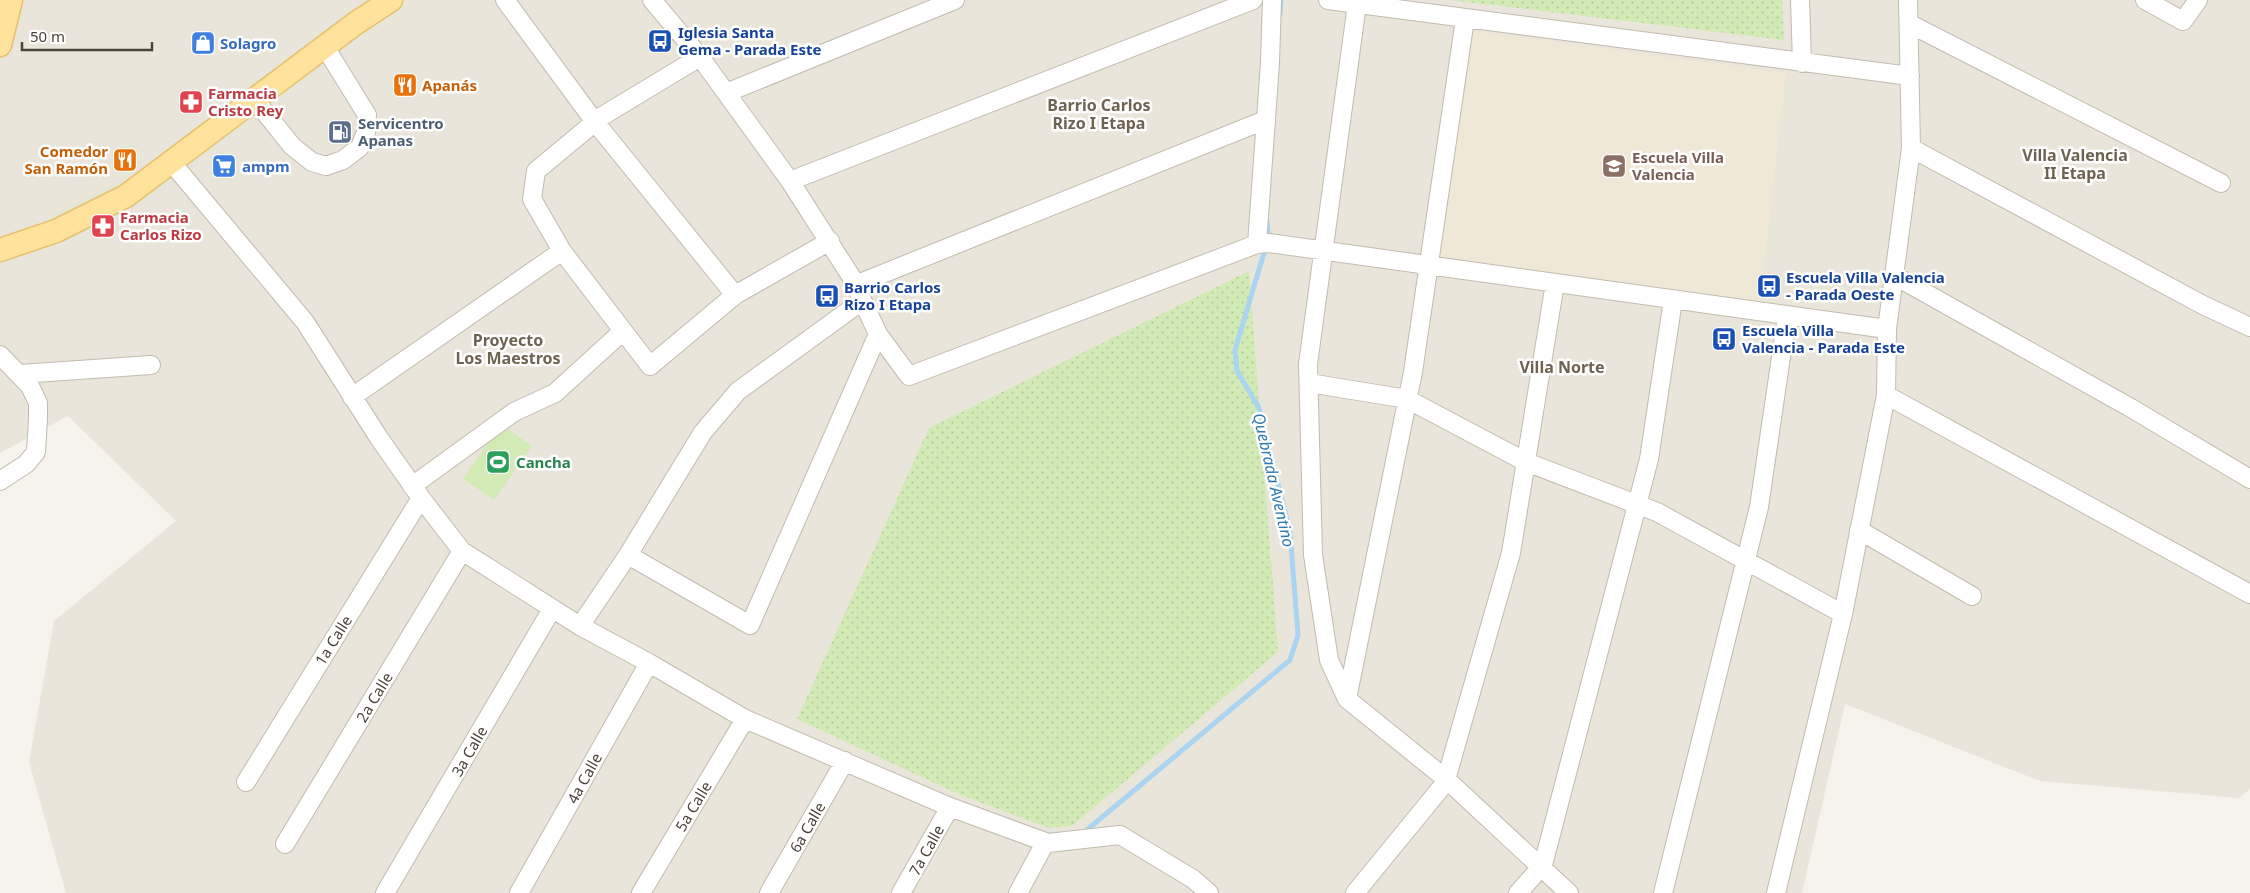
<svg xmlns="http://www.w3.org/2000/svg" width="2250" height="893" font-family="'Noto Sans',sans-serif">
	<style>
		.residential { fill: #eae5da }
		.education { fill: #efe8d6 }
		.grass { fill: url(#grass-dots) }
		.garden { fill: #d2eab5 }
		.lines { fill: none; stroke-linecap: round; stroke-linejoin: round }
		.stream { stroke: #a9d4f2; stroke-width: 5 }
		.minor-casing { stroke: #c2bbae; stroke-width: 20 }
		.major-casing { stroke: #e6c16a; stroke-width: 25 }
		.minor { stroke: #fff; stroke-width: 18 }
		.major { stroke: #ffe39c; stroke-width: 22 }
		.labels { text-anchor: middle; dominant-baseline: central; stroke-width: 5; stroke-linejoin: round; paint-order: stroke }
		.transit-label { font-size: 15px; font-weight: bold; fill: #164399; stroke: #fff; text-anchor: start }
		.shop-label { font-size: 15px; font-weight: bold; fill: #366cbe; stroke: #fff; text-anchor: start }
		.food-label { font-size: 15px; font-weight: bold; fill: #c56008; stroke: #fff; text-anchor: start }
		.health-label { font-size: 15px; font-weight: bold; fill: #be3a42; stroke: #fff; text-anchor: start }
		.service-label { font-size: 15px; font-weight: bold; fill: #4e5e75; stroke: #fff; text-anchor: start }
		.education-label { font-size: 15px; font-weight: bold; fill: #785e54; stroke: #fff; text-anchor: start }
		.leisure-label { font-size: 15px; font-weight: bold; fill: #27864d; stroke: #fff; text-anchor: start }
		.street-label { font-size: 15px; fill: #4b4439; stroke: #fff }
		.neighbourhood-label { font-size: 16px; font-weight: bold; fill: #6e6250; stroke: #fff }
		.water-label { font-size: 16px; font-style: italic; fill: #2e7ab2; stroke: #fff }
	</style>
	<defs>
		<pattern id="grass-dots" width="8" height="8" patternUnits="userSpaceOnUse" patternTransform="scale(1.25)"><rect width="8" height="8" fill="#d2eab5"/><path d="M2 2h.1M6 6h.1" fill="none" stroke="#b6ca9c" stroke-width="1.8" stroke-linecap="round"/></pattern>
	</defs>
	<rect width="100%" height="100%" fill="#f6f3ec"/>
	<path class="residential" d="M0,0h2250v789l-11,9 -199,-17 -195,-77 -43,189h-1736l-37,-131 25,-141 122,-100 -108,-105 -68,37z"/>
	<path class="education" d="M1473,31l313,42 -26,228 -323,-42z"/>
	<path class="grass" d="M1450,0h332l2,40z
		M1249,271l29,381 -206,174 -23,2 -91,-34 -161,-75 132,-291z"/>
	<path class="garden" d="M501,424l31,22 -38,54 -31,-21z"/>
	<g class="lines">
		<path class="stream" d="M1280,14l1,-14
			M1082,834l208,-174 8,-25 -8,-103 -31,-124 -22,-37 -2,-21 28,-94 6,-13 -2,-21"/>
		<defs>
			<path id="minor" d="M505,0l90,122 140,173
				M652,0l48,57 90,124 62,97 26,56 31,42 348,-132 12,-1 618,86
				M1328,0l582,76
				M1800,0l2,63
				M2145,0l38,21 15,-21
				M1357,4l-49,360 5,191 16,105 18,39 99,80 123,114
				M1910,24l311,159
				M726,93l229,-93
				M255,100l37,46 20,16 14,4 17,-6 17,-13 6,-15 1,-17 -42,-68
				M594,121l106,-64
				M595,122l-59,49 -4,28 30,52 88,115 85,-71 95,-54
				M1911,148l292,157 47,22
				M172,163l133,159 74,116 42,60 41,53 118,75 69,37 96,56 205,88 98,36 72,-8 73,44 16,14
				M790,181l463,-181
				M1257,244l13,-181 2,-63
				M1895,276l236,132 119,71
				M855,285l410,-165
				M0,355l30,31 8,17v16l-2,33 -10,12 -26,17
				M20,374l131,-9
				M1309,383l98,16 119,63 131,50 186,102
				M1886,395l364,199
				M352,397l210,-146
				M412,486l102,-74 41,-19 68,-62
				M1859,530l113,66
				M628,555l122,70 128,-291
				M580,626l48,-71 75,-123 35,-41 124,-90
				M1347,699l66,-327 52,-353
				M246,782l175,-284
				M285,844l177,-293
				M385,893l167,-284
				M519,893l130,-230
				M641,893l104,-174
				M769,893l76,-132
				M901,893l49,-86
				M1018,893l27,-50h3
				M1355,893l90,-110 66,-230 44,-270
				M1518,893l25,-28 94,-360 12,-46 24,-159
				M1663,893l96,-386 28,-191
				M1776,893l67,-279 43,-219 1,-66 24,-181 -3,-148"/>
			<path id="major" d="M0,45l11,-45
				M0,250l56,-19 70,-35 230,-173 35,-23"/>
		</defs>
		<use href="#minor" class="minor-casing"/>
		<use href="#major" class="major-casing"/>
		<use href="#minor" class="minor"/>
		<use href="#major" class="major"/>
	</g>
	<defs>
		<symbol id="bus-square" viewBox="-11 -11 22 22"><rect x="-9" y="-9" width="18" height="18" rx="4" fill="#1a4fb4" stroke="#fff"/><path d="M-5-6H5V4H4V6H2V4H-2V6H-4V4H-5ZM-3.5-4V0h7V-4ZM-3.5 1.2v1.5H-2V1.2ZM2 1.2v1.5H3.5V1.2Z" fill="#fff"/></symbol>
		<symbol id="shop-square" viewBox="-11 -11 22 22"><rect x="-9" y="-9" width="18" height="18" rx="4" fill="#3f7fe0" stroke="#fff"/><path d="M-5-2.5h2.3a2.7 3.5 0 0 1 5.4 0H5L5.5 6h-11ZM-1.5-2.5h3a1.5 2.3 0 0 0-3 0Z" fill="#fff"/></symbol>
		<symbol id="restaurant-square" viewBox="-11 -11 22 22"><rect x="-9" y="-9" width="18" height="18" rx="4" fill="#e8710a" stroke="#fff"/><path d="M-5-6h1v4h1v-4h1v4h1v-4h1v5L-1.5 .5V6h-2V.5L-5-1ZM5-6V6H3V1.5H1.5Q1.5-4 5-6Z" fill="#fff"/></symbol>
		<symbol id="pharmacy-square" viewBox="-11 -11 22 22"><rect x="-9" y="-9" width="18" height="18" rx="4" fill="#e0444e" stroke="#fff"/><path d="M-2-6h4v4h4v4h-4v4h-4v-4h-4v-4h4Z" fill="#fff"/></symbol>
		<symbol id="fuel-square" viewBox="-11 -11 22 22"><rect x="-9" y="-9" width="18" height="18" rx="4" fill="#5c6f8a" stroke="#fff"/><path d="M-5.5-6h7V0h2V4h1.3V-2.5L3-4.5l.8-.8L6-3V5H2.5V1h-1V6h-7ZM-4.2-4.7v3.2H.2V-4.7Z" fill="#fff"/></symbol>
		<symbol id="supermarket-square" viewBox="-11 -11 22 22"><rect x="-9" y="-9" width="18" height="18" rx="4" fill="#3f7fe0" stroke="#fff"/><path d="M-6-5.5h2.5l.6 2H6L4.5 2H-2.5L-4.4-4H-6ZM-1.5 3.2a1.3 1.3 0 1 0 .1 0ZM3 3.2a1.3 1.3 0 1 0 .1 0Z" fill="#fff"/></symbol>
		<symbol id="university-square" viewBox="-11 -11 22 22"><rect x="-9" y="-9" width="18" height="18" rx="4" fill="#8d6e63" stroke="#fff"/><path d="M0-5L7-2L0 1L-7-2ZM-4 1L0 2.5L4 1V4Q0 6-4 4Z" fill="#fff"/></symbol>
		<symbol id="stadium-square" viewBox="-11 -11 22 22"><rect x="-9" y="-9" width="18" height="18" rx="4" fill="#2e9e5b" stroke="#fff"/><path d="M0-5a6.5 5 0 1 0 0 10a6.5 5 0 1 0 0-10ZM-3.5-1.8h7v3.6h-7Z" fill="#fff"/></symbol>
	</defs>
	<g fill-rule="evenodd">
		<use href="#bus-square" x="646" y="27" width="28" height="28"/>
		<use href="#shop-square" x="189" y="29" width="28" height="28"/>
		<use href="#restaurant-square" x="391" y="71" width="28" height="28"/>
		<use href="#pharmacy-square" x="177" y="88" width="28" height="28"/>
		<use href="#fuel-square" x="326" y="118" width="28" height="28"/>
		<use href="#restaurant-square" x="111" y="146" width="28" height="28"/>
		<use href="#supermarket-square" x="210" y="152" width="28" height="28"/>
		<use href="#university-square" x="1600" y="152" width="28" height="28"/>
		<use href="#pharmacy-square" x="89" y="212" width="28" height="28"/>
		<use href="#bus-square" x="1755" y="272" width="28" height="28"/>
		<use href="#bus-square" x="813" y="282" width="28" height="28"/>
		<use href="#bus-square" x="1710" y="325" width="28" height="28"/>
		<use href="#stadium-square" x="484" y="448" width="28" height="28"/>
	</g>
	<g class="labels">
		<g class="transit-label">
			<text x="678" y="32">Iglesia Santa<tspan x="678" dy="17">Gema - Parada Este</tspan></text>
			<text x="1786" y="277">Escuela Villa Valencia<tspan x="1786" dy="17">- Parada Oeste</tspan></text>
			<text x="844" y="287">Barrio Carlos<tspan x="844" dy="17">Rizo I Etapa</tspan></text>
			<text x="1742" y="330">Escuela Villa<tspan x="1742" dy="17">Valencia - Parada Este</tspan></text>
		</g>
		<g class="shop-label">
			<text x="220" y="43">Solagro</text>
			<text x="242" y="166">ampm</text>
		</g>
		<g class="food-label">
			<text x="422" y="85">Apanás</text>
			<text x="108" y="151" text-anchor="end">Comedor<tspan x="108" dy="17">San Ramón</tspan></text>
		</g>
		<g class="health-label">
			<text x="208" y="93">Farmacia<tspan x="208" dy="17">Cristo Rey</tspan></text>
			<text x="120" y="217">Farmacia<tspan x="120" dy="17">Carlos Rizo</tspan></text>
		</g>
		<g class="service-label">
			<text x="358" y="123">Servicentro<tspan x="358" dy="17">Apanas</tspan></text>
		</g>
		<g class="education-label">
			<text x="1632" y="157">Escuela Villa<tspan x="1632" dy="17">Valencia</tspan></text>
		</g>
		<g class="leisure-label">
			<text x="516" y="462">Cancha</text>
		</g>
		<g class="street-label">
			<text transform="translate(333 640) rotate(-58)">1a Calle</text>
			<text transform="translate(374 697) rotate(-59)">2a Calle</text>
			<text transform="translate(469 751) rotate(-60)">3a Calle</text>
			<text transform="translate(584 778) rotate(-61)">4a Calle</text>
			<text transform="translate(693 806) rotate(-59)">5a Calle</text>
			<text transform="translate(807 827) rotate(-60)">6a Calle</text>
			<text transform="translate(926 850) rotate(-61)">7a Calle</text>
		</g>
		<g class="neighbourhood-label">
			<text x="1099" y="105">Barrio Carlos<tspan x="1099" dy="18">Rizo I Etapa</tspan></text>
			<text x="2075" y="155">Villa Valencia<tspan x="2075" dy="18">II Etapa</tspan></text>
			<text x="508" y="340">Proyecto<tspan x="508" dy="18">Los Maestros</tspan></text>
			<text x="1562" y="367">Villa Norte</text>
		</g>
		<g class="water-label">
			<text transform="translate(1274 480) rotate(77)">Quebrada Aventino</text>
		</g>
	</g>
	<path d="M22 42v8h130v-8" fill="none" stroke="#4b4439" stroke-width="2.5"/>
	<text x="30" y="42" font-size="15" fill="#4b4439" stroke="#ffffff" stroke-width="4" paint-order="stroke">50 m</text>
</svg>
